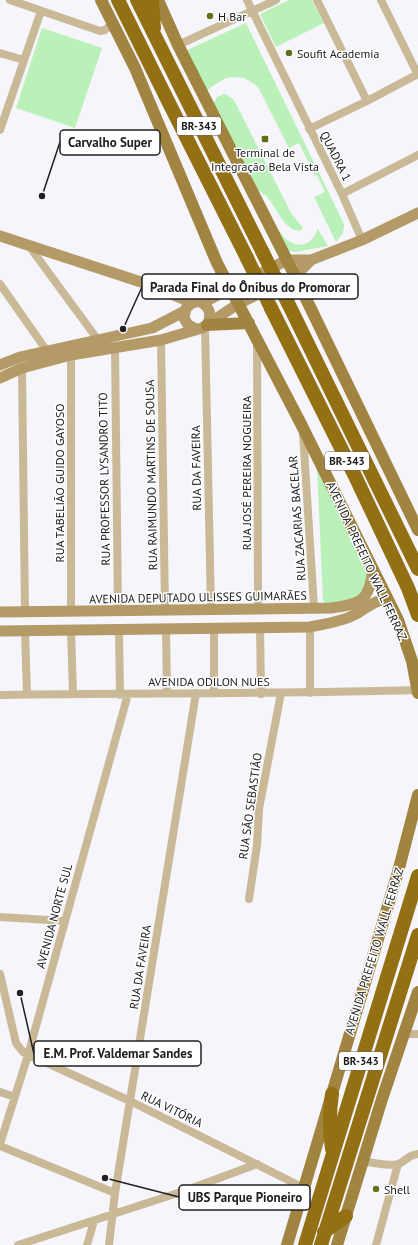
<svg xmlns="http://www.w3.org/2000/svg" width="418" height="1245" font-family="'PT Sans',sans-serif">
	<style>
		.green { fill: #b9f1b9 }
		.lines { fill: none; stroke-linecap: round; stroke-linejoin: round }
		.street { stroke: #c9b997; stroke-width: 8 }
		.secondary { stroke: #b39a67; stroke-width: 11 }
		.primary { stroke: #a28441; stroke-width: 12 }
		.highway { stroke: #947014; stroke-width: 14 }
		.highway-bridge { stroke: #947014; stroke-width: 14 }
		.poi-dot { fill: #656e16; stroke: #fff; stroke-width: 1.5 }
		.labels { text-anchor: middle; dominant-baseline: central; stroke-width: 3; stroke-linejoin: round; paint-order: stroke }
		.shield { fill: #fff; stroke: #636364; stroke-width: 1 }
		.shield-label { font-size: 11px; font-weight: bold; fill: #202022 }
		.poi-label { font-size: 12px; fill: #202022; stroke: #fff; text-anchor: start }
		.street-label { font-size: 12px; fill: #202022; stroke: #fff }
		.leader { fill: none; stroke: #202022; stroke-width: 1.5 }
		.callout-dot { fill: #202022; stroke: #fff; stroke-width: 1.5 }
		.callout { fill: #fff; stroke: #202022; stroke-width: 1.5 }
		.callout-label { font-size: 13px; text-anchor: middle; font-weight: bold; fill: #202022 }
	</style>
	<rect width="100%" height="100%" fill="#f6f5fb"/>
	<path class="green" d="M289,0h23l12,23 -48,24 -16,-33z
		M246,23l98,201 -1,9 -7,9 -22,-45 11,-5 -8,-17 -2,1 -16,-33 -10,5 -31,-61 -5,-4 -9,-5 -11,-1 -7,1 -10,6 -13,9 -20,-41z
		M42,28l60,20 -27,80 -59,-20z
		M224,94l3,1 7,5 57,113 12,15 -2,2c-16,4 -26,-26 -35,-34 -4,-4 -8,-5 -11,-7l-42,-85 4,-7z
		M267,214c6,8 11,16 17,23 14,14 28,8 34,-8l10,17 -33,6 -7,-1z
		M317,467l51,104 -5,24 -36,11 -4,-6z"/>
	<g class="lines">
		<path class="street" d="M10,0l90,31 5,-1 8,-7
			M247,0l95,194 20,46
			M317,0l50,101
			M381,0l37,75
			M178,45l98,-45
			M0,53l24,7
			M309,129l58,-28 51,-27
			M0,130l41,-119
			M342,194l76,-39
			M29,246l69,94
			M0,284l47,67
			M205,327l6,282
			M161,340l4,270
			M257,342l1,266
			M115,347l3,264
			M71,355v257
			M22,368l3,244
			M303,433l11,174
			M260,627l1,67
			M214,628v65
			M166,629l1,64
			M71,630l2,64
			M119,630l1,65
			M25,631l2,63
			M310,693v-66
			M0,695c139,-2 278,-1 418,-5
			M249,899l8,-54 2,-36 22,-116
			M0,917l65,4
			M0,974l16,69 7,9 107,49 174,87
			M404,1034h14
			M0,1092l15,5
			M0,1144l28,-89 100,-361
			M0,1146l115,47
			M362,1161c9,1 28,6 36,3 9,-3 9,-9 20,-10
			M18,1245l166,-54 73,-27
			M87,1245l7,-24
			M109,1245l6,-52 81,-500
			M376,1245l22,-81"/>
		<path class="secondary" d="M0,236l144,47 49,20
			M201,302c8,5 11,11 7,21
			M196,329l-8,-4 -4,-7 2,-10 6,-5 18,-4 77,-39h24l51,-20 56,-27
			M0,365l20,-8 132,-29 33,-17
			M0,378l22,-10 49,-13 90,-15 41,-12 36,-24 57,-28 16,-16
			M0,612l331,-4c31,-4 38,-7 42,-39
			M0,631l310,-4c14,-3 31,-5 44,-12 10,-5 19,-14 31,-16l3,2"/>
		<path class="primary" d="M101,0l34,68 82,195 83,159 98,198 14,41 6,32
			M158,0l20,45 117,231 123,254
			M207,325l42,-2
			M287,1245l111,-373 20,-77
			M337,1245l45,-146 36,-107"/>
		<path class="highway" d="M118,0l50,101 79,157
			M137,0l125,251
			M152,0l2,28
			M288,303l130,266
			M271,308l84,168 53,112 10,27
			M332,1094c-3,20 -3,35 0,55
			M324,1232l22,-16
			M305,1245l113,-369
			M321,1245l97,-310"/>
		<path class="highway-bridge" d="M262,251l26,52
			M247,258l24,50"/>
	</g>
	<g class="poi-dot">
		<circle cx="210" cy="16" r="4"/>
		<circle cx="289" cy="53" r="4"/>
		<rect x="261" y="135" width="8" height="8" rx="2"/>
		<circle cx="376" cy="1189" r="4"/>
	</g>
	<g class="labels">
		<g class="shield">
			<rect x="177" y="117" width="44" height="18" rx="3"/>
			<rect x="325" y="452" width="44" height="18" rx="3"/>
			<rect x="339" y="1052" width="44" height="18" rx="3"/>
		</g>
		<g class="shield-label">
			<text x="199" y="126">BR-343</text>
			<text x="347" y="461">BR-343</text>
			<text x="361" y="1061">BR-343</text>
		</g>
		<g class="poi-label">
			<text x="218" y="16">H Bar</text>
			<text x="297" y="53">Soufit Academia</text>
			<text x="265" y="152" text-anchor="middle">Terminal de<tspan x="265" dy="14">Integração Bela Vista</tspan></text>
			<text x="384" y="1189">Shell</text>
		</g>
		<g class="street-label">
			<text transform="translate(336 156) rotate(63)">QUADRA 1</text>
			<text transform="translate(196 468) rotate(-91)">RUA DA FAVEIRA</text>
			<text transform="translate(246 473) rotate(-90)">RUA JOSÉ PEREIRA NOGUEIRA</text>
			<text transform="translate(151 475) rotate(-91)">RUA RAIMUNDO MARTINS DE SOUSA</text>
			<text transform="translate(104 479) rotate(-91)">RUA PROFESSOR LYSANDRO TITO</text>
			<text transform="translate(59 483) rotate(-90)">RUA TABELIÃO GUIDO GAYOSO</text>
			<text transform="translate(297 518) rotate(-94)">RUA ZACARIAS BACELAR</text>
			<text transform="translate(367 561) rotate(65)">AVENIDA PREFEITO WALL FERRAZ</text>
			<text transform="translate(198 597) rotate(-1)">AVENIDA DEPUTADO ULISSES GUIMARÃES</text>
			<text x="209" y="681">AVENIDA ODILON NUES</text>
			<text transform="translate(250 806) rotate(-82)">RUA SÃO SEBASTIÃO</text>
			<text transform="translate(54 916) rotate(-75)">AVENIDA NORTE SUL</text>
			<text transform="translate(374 951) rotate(-73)">AVENIDA PREFEITO WALL FERRAZ</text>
			<text transform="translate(140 967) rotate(-81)">RUA DA FAVEIRA</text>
			<text transform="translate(172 1109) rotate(26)">RUA VITÓRIA</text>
		</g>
	</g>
	<path class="leader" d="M42 196L60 142M123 329L142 287M20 993L34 1054M105 1178L179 1197"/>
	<g class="callout-dot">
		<circle cx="42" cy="196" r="4"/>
		<circle cx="123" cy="329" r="4"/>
		<circle cx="20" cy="993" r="4"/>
		<circle cx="105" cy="1178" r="4"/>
	</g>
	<g class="callout">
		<rect x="60" y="130" width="100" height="25" rx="4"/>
		<rect x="142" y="274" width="216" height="25" rx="4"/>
		<rect x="34" y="1041" width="167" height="25" rx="4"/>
		<rect x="179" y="1185" width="131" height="25" rx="4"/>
	</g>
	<g class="callout-label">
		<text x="110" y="147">Carvalho Super</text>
		<text x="250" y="292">Parada Final do Ônibus do Promorar</text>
		<text x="118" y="1058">E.M. Prof. Valdemar Sandes</text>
		<text x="245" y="1202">UBS Parque Pioneiro</text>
	</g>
</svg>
